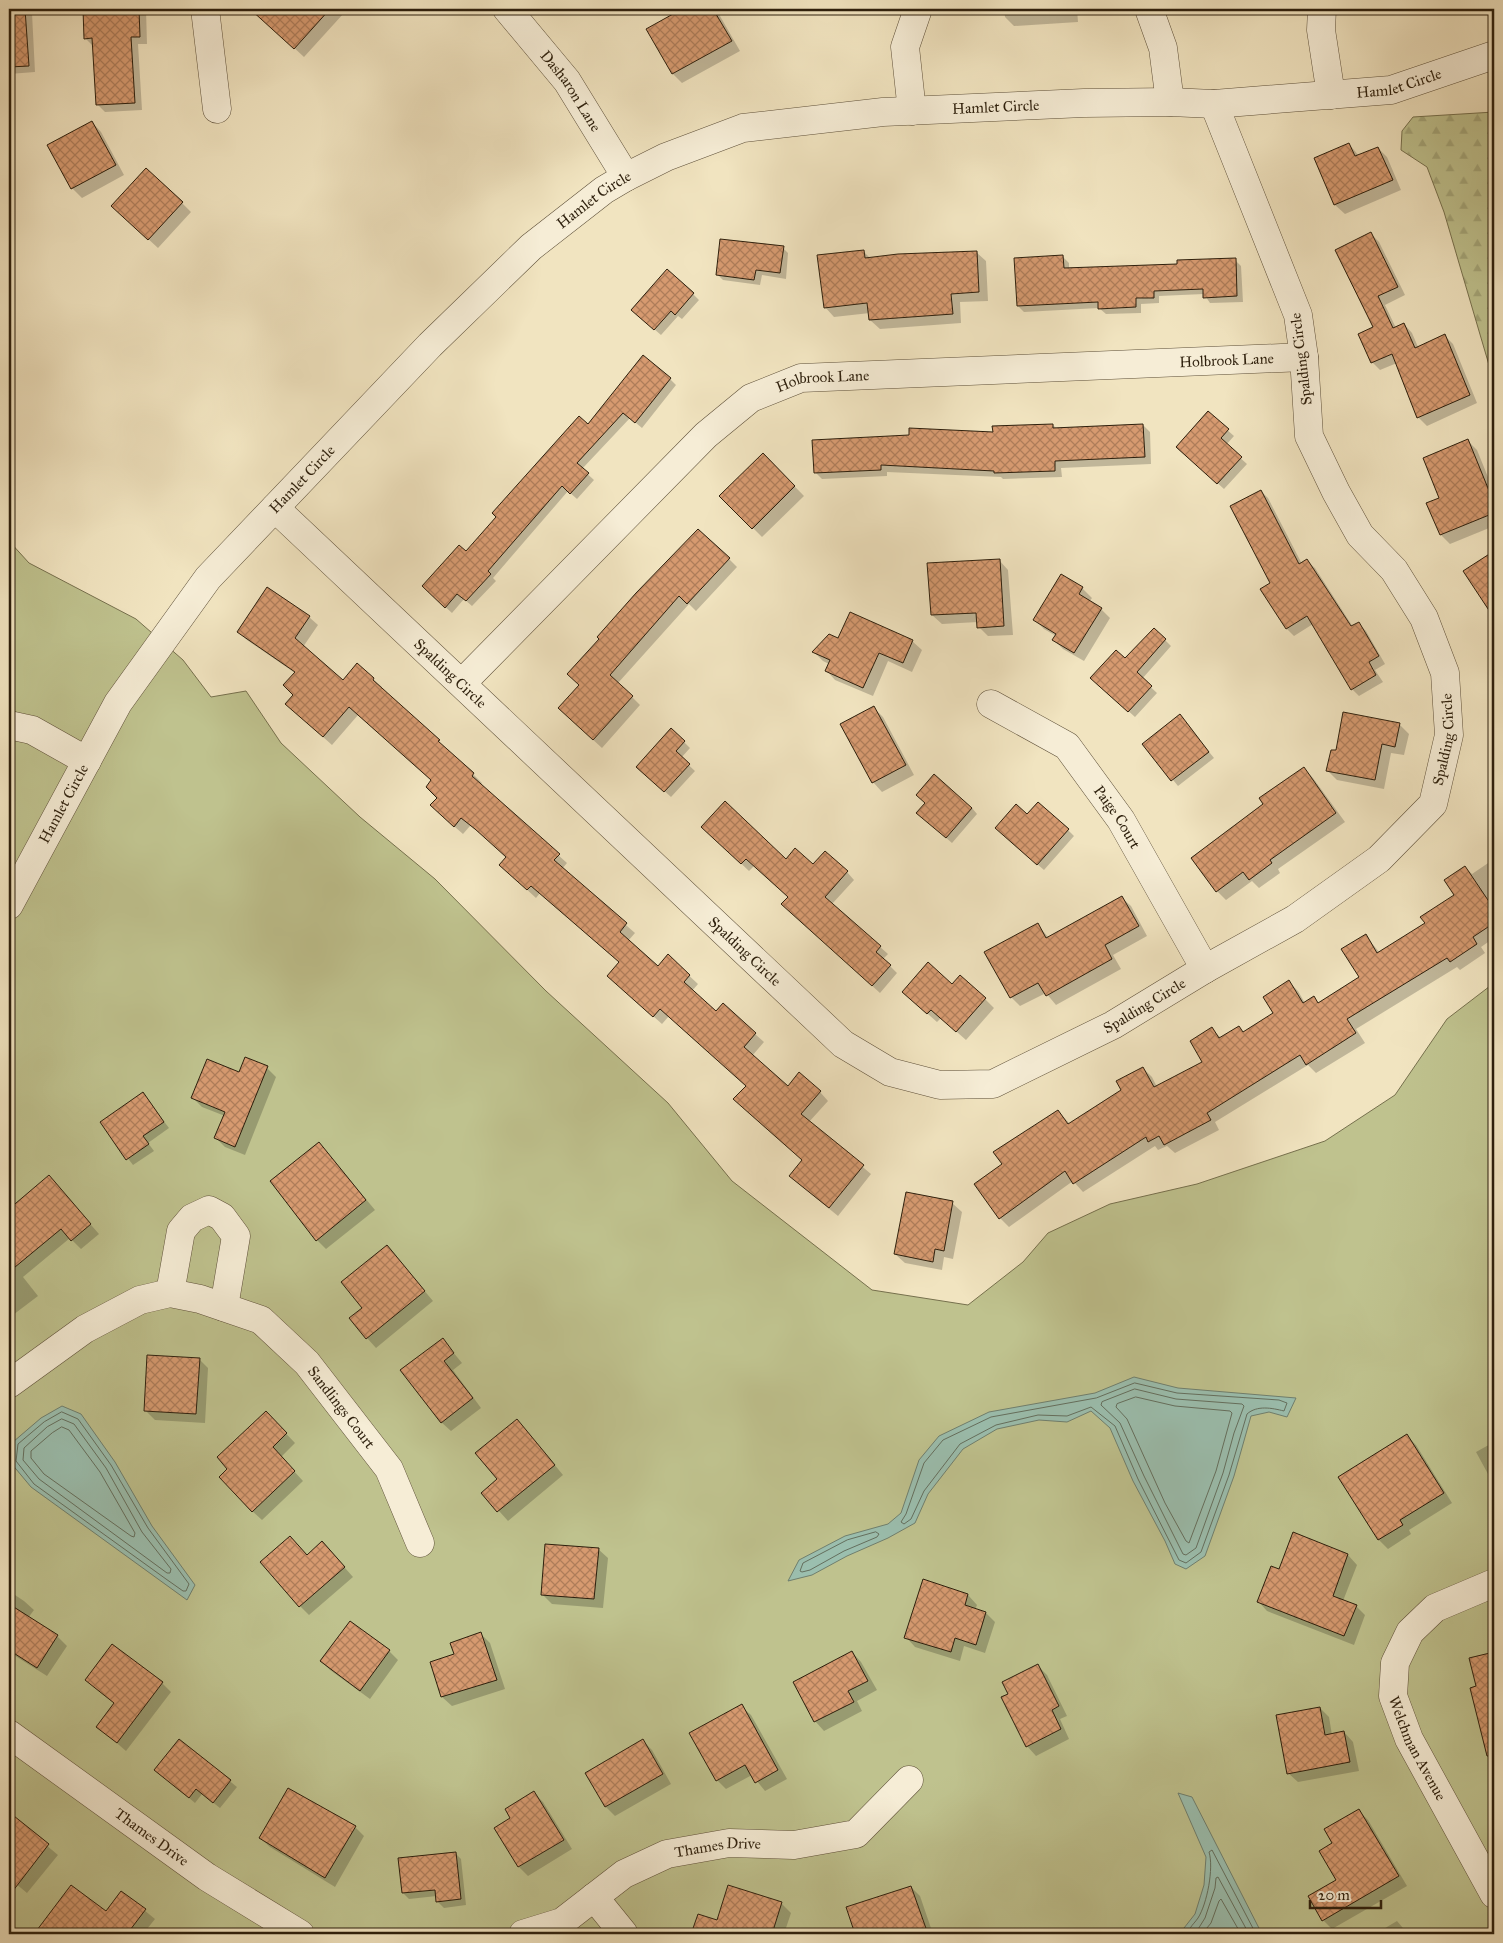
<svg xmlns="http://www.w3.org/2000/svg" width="1503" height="1943" font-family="'IM FELL Great Primer',serif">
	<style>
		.grass { fill: #bfc28e; stroke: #76704d }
		.forest { fill: url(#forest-firs); stroke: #76704d }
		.water { fill: #9bbfaf; stroke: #6f7f6e }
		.shadow { fill: #0003 }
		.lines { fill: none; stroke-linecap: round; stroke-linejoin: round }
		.shore { stroke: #646f5e; stroke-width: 1 }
		.building { fill: url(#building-cross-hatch); stroke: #2d1f0c }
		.minor-casing { stroke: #5e5039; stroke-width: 29 }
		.minor { stroke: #f6edd6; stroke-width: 28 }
		.labels { text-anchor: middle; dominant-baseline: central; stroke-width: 4; stroke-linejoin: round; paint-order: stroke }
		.street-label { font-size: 15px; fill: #2d1f0c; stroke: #f6edd6 }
	</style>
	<defs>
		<pattern id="forest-firs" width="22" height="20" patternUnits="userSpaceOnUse" patternTransform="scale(1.25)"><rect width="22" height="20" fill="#bfc28e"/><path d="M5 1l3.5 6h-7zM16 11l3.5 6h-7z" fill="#a4a679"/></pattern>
		<pattern id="building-cross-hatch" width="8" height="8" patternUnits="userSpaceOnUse" patternTransform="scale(1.25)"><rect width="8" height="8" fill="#d69a70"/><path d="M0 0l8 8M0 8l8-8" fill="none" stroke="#ae7d5a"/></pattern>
	</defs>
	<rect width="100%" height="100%" fill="#f1e4c0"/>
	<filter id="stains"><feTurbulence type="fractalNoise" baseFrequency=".004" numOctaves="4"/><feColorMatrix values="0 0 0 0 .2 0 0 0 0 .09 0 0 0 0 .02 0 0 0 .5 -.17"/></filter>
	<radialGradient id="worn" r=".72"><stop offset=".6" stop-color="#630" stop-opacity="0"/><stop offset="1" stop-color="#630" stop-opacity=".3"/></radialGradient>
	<path class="grass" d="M9,541l20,22 107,56 47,41 28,37 35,-6 35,52 79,74 75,62 111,112 122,112 64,78 140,109 96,15 55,-43 25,-29 62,-29 87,-20 128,-43 70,-46 52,-76 47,-36v951h-1485z"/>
	<path class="forest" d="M1494,112v270l-50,-170 -17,-45 -26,-17 1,-19 11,-14z"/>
	<path class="water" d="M1134,1377l44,11 118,10 -9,19 -18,-5 -18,4 -17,60 -29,80 -19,13 -11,-5 -10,-23 -32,-60 -23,-53 -19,-17 -24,11 -28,-2 -42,9 -34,20 -35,45 -13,29 -27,15 -41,18 -35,19 -24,6 11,-21 46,-24 43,-12 13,-11 18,-53 20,-24 50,-24 106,-19z
		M62,1406l19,8 34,48 37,64 43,59 -8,15 -156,-113 -20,-24 2,-21 28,-24z
		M1178,1793l14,4 70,137h-78v-6l11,-14 9,-29 2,-28z"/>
	<path class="shadow" d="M9,9h19l4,4 3,59 -26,2z
		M84,9h62l1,35h-9l4,66 -37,2 -8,-8 -4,-58 -8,-8z
		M252,9h87l5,4 -40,44z
		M685,9h31l24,42 -58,32 -9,-9 -25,-45z
		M1004,9h73l1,13 -64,4 -9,-9z
		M92,122l9,10 23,43 -42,23 -10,-10 -23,-43z
		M1349,144l10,12 19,-8 9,9 14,33 -56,24 -10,-9 -20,-47z
		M182,203l9,9 -33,36 -36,-33z
		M1371,234l8,8 26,53 -20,10 11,23 8,-4 8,9 6,14 27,-11 8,8 24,59 -50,23 -9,-9 -21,-54 -17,7 -8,-8 3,-34z
		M782,247l6,6 -2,26 -24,-4 -2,10 -37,-5 -6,-6z
		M863,251l8,8 105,-7 10,9 2,40 -28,1 1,21 -81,6 -10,-9v-7l-36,4 -9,-10z
		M1063,257l6,6v6l109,-4 57,-5 6,6 2,36 -33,1 -6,-9 -45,2v7l-18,1v9l-35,1 -7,-6 -75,4 -6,-6z
		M693,294l6,6 -17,19 -4,-3 -17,19 -22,-19z
		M670,379l6,6 -34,43 -12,-10 -48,51 12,11 -17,19 -9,-8 -75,87 3,3 -24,25 -8,-7 -12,14 -23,-21 159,-166z
		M1208,413l26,23 -8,9 21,19 -23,25 -40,-36z
		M1053,425l4,4 86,-4 7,7 1,32 -90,4 1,9 -59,2 -2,-2 -114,-5v4l-65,3 -7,-7 179,-39z
		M1468,441l9,9 17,42v34l-44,18 -9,-9 -13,-32 13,-5z
		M763,454l41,42 -42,41 -41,-41z
		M1261,491l7,7 34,66 5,-3 8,7 38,59 5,-4 8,8 19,33 -10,6 8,12 -24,14 -7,-7 -39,-65 -19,12 -7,-7 -25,-40 10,-6z
		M1489,556l5,5v55l-29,-44z
		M729,559l8,8 -41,44 -7,-7 -71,79 22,22 -38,43 -34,-31 12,-32 -11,-11z
		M999,560l9,10 5,65 -25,1 -9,-9 -1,-5 -36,2 -10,-9z
		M1062,576l20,12 10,10 -3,4 12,7 9,9 -26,43 -21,-12 -9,-9 2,-4 -12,-7 -9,-9z
		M309,617l9,8 -15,22 40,35 30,-3 9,8 -1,2 92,85 9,9 -2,2 87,78 -5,6 73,64 -7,8 30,26 10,-11 30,28 -6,7 25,21 6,-7 32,29 9,8 -12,14 36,32 32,4 8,9 -19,21 62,52 -33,42 -39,-32 4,-23 -56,-75 -78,-70 -7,8 -45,-40 3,-21 -80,-70 -4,5 -27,-25 -1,-16 -23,-20 -15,-11 -7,8 -23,-20 -1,-16 -6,-17 -75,-66 -26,30 -37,-33v-39l-48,-33 -9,-8z
		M839,639l73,2 10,9 -10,22 -24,-11 -15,35 -38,-16 -9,-10 3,-6 -6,-3 -9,-9z
		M1165,640l6,6 -29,33 15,14 -22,24 -37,-33 27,-24z
		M874,708l9,9 31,58 -32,17 -9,-10z
		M1180,716l34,42 -36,28 -34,-42z
		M1399,724l10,10 -5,21 -13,-2 -7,36 -47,-9 -9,-9 9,-19z
		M684,742l6,6 -9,10 14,13 -24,26 -27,-24z
		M1304,768l9,10 32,44 -67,47 2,4 -21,15 -7,-7 -26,19 -9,-9z
		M972,808l5,6 -25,29 -28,-24z
		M1068,830l6,6 -30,34 -42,-36z
		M710,834l76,27 61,11 7,8 -22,24 56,50 -5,5 14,14 -17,20 -90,-82 -1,-14 -35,-31 -5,5z
		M1494,859v79l-13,9 4,6 -25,17 -3,-3 -101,62 9,14 -49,30 -8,-8 -93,57 4,8 -44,23 -8,-7 -9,4 -3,-4 -72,46 -10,-11 -64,46 -9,-9 4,-53 54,-54 12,13 52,-34 21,-22 9,9 5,10 47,-25 8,-33 9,9 18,-11 5,6 31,-19 14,-32 9,9 7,12 9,-5 6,6 40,-27 5,-42 15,18 46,-29 30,-29 9,-28 7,7z
		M1121,897l10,9 16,30 -34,19 8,14 -65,36 -10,-12 -26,13 -9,-9 26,-73 12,14z
		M952,986l33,13 9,9 -28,32 -25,-22 -4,4 -24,-21z
		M267,1068l9,9 -31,78 -20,-8 -9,-9 9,-22 -23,-9 -9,-9 47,-24z
		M143,1094l26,34 -21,15 6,8 -21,14 -32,-42z
		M319,1143l56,67 -49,39 -9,-9z
		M49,1177l50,57 -18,15 -11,-11 -47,39 15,19 -29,22v-89l4,-4 -4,-5v-10z
		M952,1203l10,9 -9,47 -9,-2 -2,13 -37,-7 -10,-9z
		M387,1246l46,55 -57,47 -26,-29 13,-11z
		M443,1340l19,23 -9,7 28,38 -30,23 -10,-9z
		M199,1359l9,9 -3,55 -50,-3 -10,-10z
		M275,1422l20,21 -14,14 22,24 -41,39 -10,-9 -23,-42z
		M526,1430l37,45 -55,46 -25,-28 16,-14z
		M1407,1436l9,9 36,58 -43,27 2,4 -23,15 -9,-9 -39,-63z
		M1494,1442v43l-18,-33z
		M1294,1534l54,21 9,10 -14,36 13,5 9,9 -11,30 -87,-34 -9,-10 22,-30z
		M290,1537l18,19 23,-4 22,25 -44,38 -9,-9z
		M598,1549l10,9 -5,50 -51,-4 -10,-10z
		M924,1581l44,14 9,10 -2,5 11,3 9,9 -10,31 -21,-7 -4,15 -45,-14 -9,-10z
		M9,1591l15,10 10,9 -6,8 29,18 10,10 -20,30 -38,-24z
		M350,1622l39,29 9,9 -28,39 -40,-29 -9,-9z
		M481,1634l9,9 15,46 -53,17 -10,-9 -10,-35 23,-7z
		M852,1652l9,10 16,28 -20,11 5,10 -38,20 -9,-10z
		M1494,1653v80l-4,1 -19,-75z
		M1038,1666l9,9 20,41 -7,3 9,20 -33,17 -9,-10 -17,-52z
		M86,1680l76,3 9,9 -45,59 -29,-25 18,-22z
		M741,1706l10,9 36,64 -22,12 -13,-16 -26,14 -9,-9z
		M1320,1708l9,9 3,18 12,-3 9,10 6,29 -61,11 -10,-9z
		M179,1740l58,47 -17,21 -18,-14 -7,9 -39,-33z
		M643,1741l9,9 19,34 -56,32 -9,-9 -20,-34z
		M534,1793l9,9 29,47 -44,27 -9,-9 -23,-39 16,-10z
		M1359,1811l9,9 39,66 -75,43 -9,-9 15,-40 -4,-36z
		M9,1814l49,41 -31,38 -18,-15z
		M355,1827l9,9 -29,51 -65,-40 -10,-9z
		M455,1853l6,6 5,46 -22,3 -6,-6 -1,-6 -28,3 -6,-6z
		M911,1887l9,9 13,38h-77l-9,-26z
		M122,1892l33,27 -12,15h-97l-6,-6 66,-15z
		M781,1903l10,10 -7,21h-91l6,-19 19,6z
		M1397,1921l11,13h-33z"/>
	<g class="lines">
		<path class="shore" d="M1135,1383l42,10 102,7 8,3 -3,8c-12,-3 -27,-6 -37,3l-18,61 -28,77 -15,11 -7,-3 -41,-81 -23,-53 -24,-19 -24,9 -29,-1 -42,10 -36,19 -36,47 -13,28 -7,5 -3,-2 5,-8 18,-51 19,-23 48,-23 105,-19z
			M1135,1389l41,10 66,5 2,2 -10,27 -11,40 -27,75 -10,7 -3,-1 -39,-78 -24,-53 -19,-18 1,-3z
			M1136,1397l39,9 55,5 2,2 -16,58 -27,72 -3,-2 -21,-38 -38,-84 -11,-12 1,-3z
			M62,1412l16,7 33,46 37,63 41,56 -3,7h-3l-17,-12 -132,-95 -18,-23 2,-17 26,-22z
			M62,1419l12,5 32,44 36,64 29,37 -1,4h-3l-128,-94 -16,-19 1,-12 23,-21z
			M62,1427l7,3 31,42 35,61 -1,4 -3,-1 -87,-62 -13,-16v-7l21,-18z
			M876,1532l3,2 -2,3 -33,14 -34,19 -8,2 -2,-1 3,-8 44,-23z
			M1188,1934c1,-7 6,-10 10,-16 9,-14 16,-50 11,-66l3,-2 44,84
			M1195,1934l10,-16 10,-30 1,-10 2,-1 31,57
			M1202,1934l9,-11 8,-22 2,-2 20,35"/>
	</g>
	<path class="building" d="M9,9h16l4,57 -20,1z
		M83,9h56l1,28h-9l4,66 -39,2 -4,-67 -8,1z
		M250,9h80l-36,40z
		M682,9h31l19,32 -60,33 -26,-45z
		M92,121l24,44 -45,24 -24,-44z
		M1349,143l6,13 23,-9 15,33 -59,25 -20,-47z
		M146,168l37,34 -35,38 -37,-34z
		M1371,232l27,55 -20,9 15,32 11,-5 11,25 30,-14 25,61 -53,23 -25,-64 -21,9 -13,-29 15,-7 -38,-77z
		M720,239l64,7 -4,27 -24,-3 -2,10 -38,-5z
		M864,250l1,8 33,-4 79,-3 2,41 -28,2 2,20 -84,6 -2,-17 -43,5 -7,-53z
		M1063,255l1,13 113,-4v-4l59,-2 1,38 -34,2v-9l-49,2v7h-18v9l-38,2v-7l-81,4 -3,-48z
		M667,269l27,24 -19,22 -4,-4 -17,19 -23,-20z
		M643,355l28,23 -36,45 -12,-10 -46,50 12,10 -19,21 -8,-8 -74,85 3,3 -25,27 -9,-7 -12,14 -23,-22 37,-41 7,6 30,-34 -4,-4 87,-97 9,8z
		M1208,411l21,18 -8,9 21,19 -25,27 -41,-37z
		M1053,424v4l90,-4 2,33 -90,4v10l-61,2v-2l-113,-6v5l-67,3 -2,-33 97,-5v-7l84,4 -1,-6z
		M1468,439l26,64v10l-54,22 -14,-32 13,-5 -16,-40z
		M763,453l32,33 -43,43 -33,-33z
		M1261,490l38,74 8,-5 44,67 8,-4 20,34 -10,6 7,13 -25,15 -44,-74 -21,13 -26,-40 10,-6 -40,-77z
		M698,529l32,29 -43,46 -8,-8 -69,79 23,21 -40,44 -35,-32 21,-23 -12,-11 32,-35 -2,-2 39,-44z
		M1494,551v67l-31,-47z
		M1000,559l4,67 -27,2 -1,-15 -45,2 -4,-52z
		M1061,574l22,13 -4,7 23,14 -28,45 -22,-13 4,-6 -23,-14z
		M267,587l43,29 -15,22 48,42 14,-17 17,15 -1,2 67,60 -2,1 36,32 -2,3 88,78 -6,6 73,63 -7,9 38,34 10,-12 22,21 -6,7 32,29 7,-8 33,30 -12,14 44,39 11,-14 22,19 -20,23 63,51 -35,43 -40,-32 13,-16 -69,-61 13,-13 -86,-77 -7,8 -46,-41 12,-14 -88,-76 -4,4 -28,-25 7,-8 -31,-28 -14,-11 -7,9 -24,-22 7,-7 -11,-11 5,-7 -82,-73 -26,30 -38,-33 8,-9 -10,-10 12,-13 -58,-40z
		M850,612l63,28 -10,23 -24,-10 -16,35 -38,-17 5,-11 -18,-8 17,-18 9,4z
		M1154,628l12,11 -29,33 15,14 -24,26 -38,-34 26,-28 9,8z
		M874,706l32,59 -34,18 -32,-59z
		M1343,712l57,11 -5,24 -13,-3 -7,36 -49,-9 5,-21h5z
		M1180,714l29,38 -38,29 -29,-37z
		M671,728l14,13 -9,10 14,13 -26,28 -28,-25z
		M1304,767l32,46 -66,47 2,3 -23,17 -6,-8 -27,20 -25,-34 72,-54 -4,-6z
		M934,774l38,34 -26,30 -30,-25 9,-10 -9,-8z
		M725,801l61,58 9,-11 18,16 12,-13 23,20 -23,26 56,49 -5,6 15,13 -19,21 -91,-82 7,-7 -42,-38 -5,5 -40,-37z
		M1038,802l31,27 -32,36 -42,-37 21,-24 11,10z
		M1465,866l29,43v14l-21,14 4,7 -27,18 -3,-4 -100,61 9,14 -50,32 -6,-10 -93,58 4,7 -47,25 -5,-9 -11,6 -2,-5 -73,47 -8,-13 -66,48 -25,-35 28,-20 -9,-12 65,-42 10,14 53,-34 -5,-9 27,-14 11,20 48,-25 -12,-21 22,-14 7,11 20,-12 4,6 30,-19 -10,-16 26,-17 14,23 11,-7 4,7 41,-26 -18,-28 25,-15 11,19 48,-30 -5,-6 34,-22 -10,-15z
		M1122,896l17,30 -34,19 7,14 -66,37 -8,-13 -28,15 -26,-46 54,-29 8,15z
		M928,962l24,22 8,-9 26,23 -30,34 -25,-22 -4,4 -25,-22z
		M245,1057l23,9 -33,81 -21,-9 11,-26 -34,-14 16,-39 32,13z
		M143,1092l21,30 -21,14 6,8 -23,16 -26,-38z
		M319,1142l47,58 -50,41 -46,-60z
		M49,1175l42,49 -20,17 -10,-12 -52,43v-63z
		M906,1192l47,9 -9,50 -9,-2 -2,13 -39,-8z
		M387,1245l38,46 -59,48 -17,-21 13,-10 -21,-26z
		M443,1338l11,15 -10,8 29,37 -32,25 -41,-53z
		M147,1355l53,3 -4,56 -52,-3z
		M266,1411l21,22 -14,14 22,24 -43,41 -33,-35 8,-8 -10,-12z
		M517,1419l38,46 -58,47 -16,-19 16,-14 -22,-26z
		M1407,1434l37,59 -44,27 3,5 -25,15 -40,-63z
		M1293,1532l55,22 -15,42 24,9 -13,31 -87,-34 14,-36 8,3z
		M290,1536l17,19 15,-14 23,26 -46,40 -39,-45z
		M545,1544l54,4 -5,51 -53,-4z
		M923,1579l45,15 -3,11 21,7 -10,33 -21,-7 -4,14 -47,-14z
		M9,1604l49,31 -21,33 -28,-18z
		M350,1621l40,29 -30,41 -40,-30z
		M481,1632l16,48 -56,17 -11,-35 24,-8 -4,-11z
		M112,1644l51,38 -46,61 -21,-16 18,-24 -29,-23z
		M852,1651l16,30 -20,10 6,11 -40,20 -21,-40z
		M1494,1652v104h-7l-17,-68 6,-2 -7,-28z
		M1038,1664l21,42 -7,4 9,19 -35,18 -25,-50 7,-3 -6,-12z
		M742,1704l36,66 -23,13 -10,-18 -29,16 -27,-48z
		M1320,1707l5,28 19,-4 6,31 -63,12 -11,-59z
		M179,1739l52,41 -18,23 -17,-14 -7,9 -35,-28z
		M643,1739l20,35 -58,33 -20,-34z
		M288,1788l68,38 -31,52 -66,-40z
		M534,1791l30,49 -46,27 -24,-39 16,-10 -5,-9z
		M1359,1809l40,67 -77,45 -14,-25 28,-16 -17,-29 13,-8 -8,-14z
		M9,1812l40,32 -40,52z
		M456,1852l5,47 -25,3 -1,-12 -33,3 -4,-35z
		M71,1885l35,26 15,-20 25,18 -19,25h-93z
		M728,1885l54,17 -10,32h-81l7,-20 19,6z
		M911,1886l17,48h-73l-9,-27z"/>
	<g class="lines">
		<defs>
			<g id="minor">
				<path d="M205,9l12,100"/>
				<path id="s1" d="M507,9l60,72 59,96"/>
				<path d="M1149,9l14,39 7,54"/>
				<path d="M1322,9l-1,21 10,65"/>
				<path d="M912,111l-7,-64 13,-38"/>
				<path id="s2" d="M275,508l568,536 47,28 50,13 53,-1 120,-59 92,-56 90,-50 84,-60 54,-55 16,-69 -4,-62 -21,-55 -30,-48 -34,-35 -24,-43 -27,-56 -5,-79 -6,-42 -84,-211"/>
				<path id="s3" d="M462,683l244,-248 45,-37 50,-20 503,-21"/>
				<path id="s4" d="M991,704l76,42 54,74 84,149"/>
				<path d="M9,725l23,5 55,31"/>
				<path id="s5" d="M9,905l109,-202 90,-125 222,-233 101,-98 73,-57 22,-13 40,-20 77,-29 140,-16 201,-9 86,-1 44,2 177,-14 103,-35"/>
				<path d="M170,1293l11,-62 11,-13 17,-8 13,7 14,19 -12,71"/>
				<path id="s6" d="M9,1384l76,-55 55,-29 30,-7 30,6 61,21 46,43 82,106 31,74"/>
				<path id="s7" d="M1494,1583l-59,25 -25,24 -15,31 -2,33 16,43 85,155"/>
				<path id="s8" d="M9,1734l198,143 93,57"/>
				<path d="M594,1897l30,37"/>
				<path id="s9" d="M523,1934l39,-12 62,-48 43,-20 62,-11 65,2 62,-11 53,-54"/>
			</g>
		</defs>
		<use href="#minor" class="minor-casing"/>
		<use href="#minor" class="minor"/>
	</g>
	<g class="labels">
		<g class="street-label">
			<text stroke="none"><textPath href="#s5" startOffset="1750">Hamlet Circle</textPath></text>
			<text stroke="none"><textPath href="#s1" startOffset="104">Dasharon Lane</textPath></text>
			<text stroke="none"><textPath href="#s5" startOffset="1345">Hamlet Circle</textPath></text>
			<text stroke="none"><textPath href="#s5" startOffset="925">Hamlet Circle</textPath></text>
			<text transform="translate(1301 359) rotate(-97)">Spalding Circle</text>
			<text stroke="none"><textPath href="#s3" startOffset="886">Holbrook Lane</textPath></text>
			<text stroke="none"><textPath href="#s3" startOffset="481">Holbrook Lane</textPath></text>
			<text stroke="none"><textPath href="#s5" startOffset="520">Hamlet Circle</textPath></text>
			<text stroke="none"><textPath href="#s2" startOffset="241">Spalding Circle</textPath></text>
			<text stroke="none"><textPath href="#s2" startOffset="1531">Spalding Circle</textPath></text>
			<text stroke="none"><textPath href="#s5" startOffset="115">Hamlet Circle</textPath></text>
			<text stroke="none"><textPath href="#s4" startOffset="174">Paige Court</textPath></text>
			<text stroke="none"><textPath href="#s2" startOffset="646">Spalding Circle</textPath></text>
			<text stroke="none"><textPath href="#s2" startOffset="1111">Spalding Circle</textPath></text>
			<text stroke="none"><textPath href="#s6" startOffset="401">Sandlings Court</textPath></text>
			<text stroke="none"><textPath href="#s7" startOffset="224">Welchman Avenue</textPath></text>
			<text stroke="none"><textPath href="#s8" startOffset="176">Thames Drive</textPath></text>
			<text stroke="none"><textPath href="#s9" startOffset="218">Thames Drive</textPath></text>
		</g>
	</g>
	<rect width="1503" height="1943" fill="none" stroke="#f1e4c0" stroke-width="30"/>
	<rect x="10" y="10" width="1483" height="1923" fill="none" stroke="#2d1f0c" stroke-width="2.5"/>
	<rect x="15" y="15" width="1473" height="1913" fill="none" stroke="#2d1f0c"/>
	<path d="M1310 1900v8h71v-8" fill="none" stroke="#2d1f0c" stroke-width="2.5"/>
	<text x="1318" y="1900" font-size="15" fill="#2d1f0c" stroke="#f6edd6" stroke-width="4" paint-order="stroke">20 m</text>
	<rect width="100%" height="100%" filter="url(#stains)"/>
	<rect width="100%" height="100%" fill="url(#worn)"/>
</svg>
